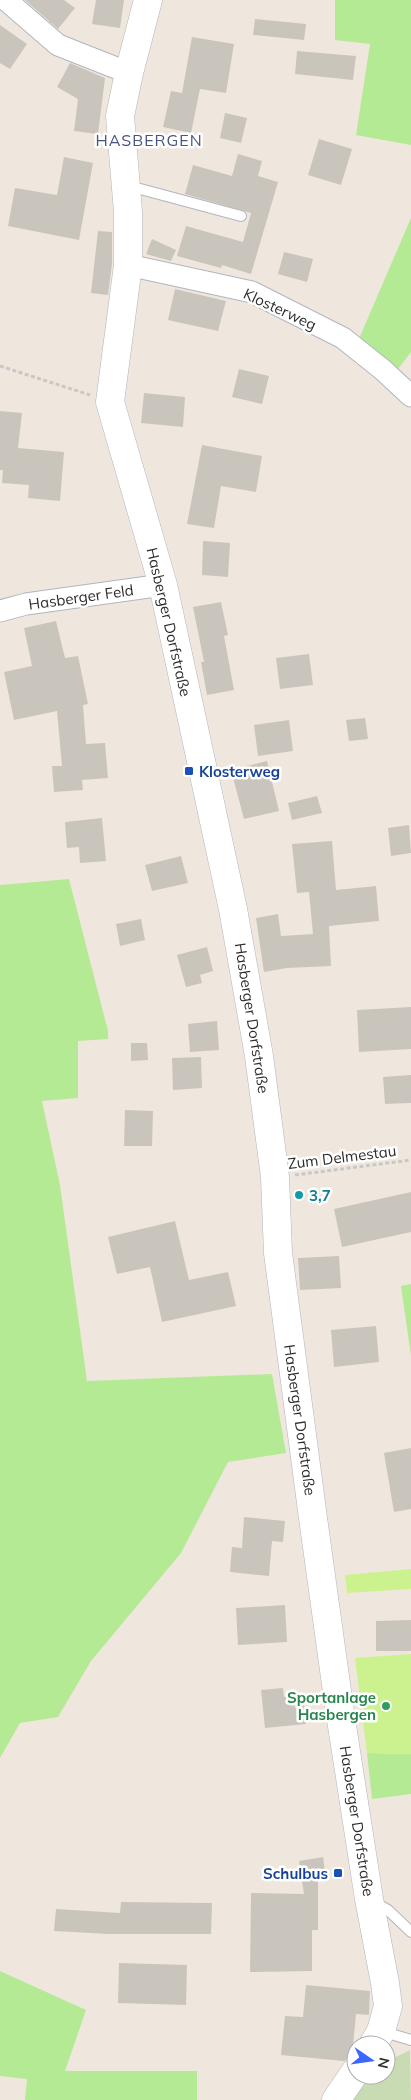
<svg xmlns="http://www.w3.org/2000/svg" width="411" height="2100" font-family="Mulish,sans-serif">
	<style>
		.green { fill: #b5ea95 }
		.cemetery { fill: #c8dbb3 }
		.pitch { fill: #ccf290 }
		.building { fill: #cac5bc }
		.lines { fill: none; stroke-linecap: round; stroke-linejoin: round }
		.lane-casing { stroke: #b1b5c1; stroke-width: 12 }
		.street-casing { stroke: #b1b5c1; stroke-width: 23 }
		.secondary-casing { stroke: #b1b5c1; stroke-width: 29 }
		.path { stroke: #c8c8c8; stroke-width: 3; stroke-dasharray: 4 2.5; stroke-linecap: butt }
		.lane { stroke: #fff; stroke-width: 10 }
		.street { stroke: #fff; stroke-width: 21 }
		.secondary { stroke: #fff; stroke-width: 28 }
		.transit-dot { fill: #1a4fb4; stroke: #fff; stroke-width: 2 }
		.culture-dot { fill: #0f9aa8; stroke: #fff; stroke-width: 2 }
		.leisure-dot { fill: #2e9e5b; stroke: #fff; stroke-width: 2 }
		.labels { text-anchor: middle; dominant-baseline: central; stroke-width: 5; stroke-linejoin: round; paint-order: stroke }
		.street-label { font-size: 15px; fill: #2c2c2c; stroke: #fff }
		.transit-label { font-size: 15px; font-weight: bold; fill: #164399; stroke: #fff; text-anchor: start }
		.culture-label { font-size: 15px; font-weight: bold; fill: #0d838f; stroke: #fff; text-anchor: start }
		.leisure-label { font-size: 15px; font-weight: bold; fill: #27864d; stroke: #fff; text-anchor: end }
		.neighbourhood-label { font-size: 16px; letter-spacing: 1px; fill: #485482; stroke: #fff }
	</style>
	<rect width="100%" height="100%" fill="#efe7dd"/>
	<path class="green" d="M335,0h76v145l-55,-10 14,-91 -35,-4z
		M411,218v134l-13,17 -40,-28z
		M69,879l39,152v8l-30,2v57l-36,3 18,84 27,196 185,-7 14,79 -58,9 -47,91 -90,108 -33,56 -38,6 -20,35v-873z
		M411,1284v72l-10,-70z
		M367,1753l44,1v40l-39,5z
		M0,1971l86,39 -21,61h132v29h-172l2,-21 -27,-3z"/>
	<path class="cemetery" d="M410,2050l1,50h-61l19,-25h17v-13z"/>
	<path class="pitch" d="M411,1569v20l-64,4 -2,-18z
		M411,1654v100l-44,-1 -12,-95z"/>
	<path class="building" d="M25,0h39l11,8 -17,21z
		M96,0h28l-4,28 -28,-4z
		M255,19l51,5 -2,16 -51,-5z
		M0,25l27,19 -17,25 -10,-6z
		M192,37l42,7 -8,49 -26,-4 -9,44 -28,-6 8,-36 11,2z
		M297,51l59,5 -3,24 -58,-6z
		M70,63l35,15 -7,56 -24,-3 4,-32 -21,-12z
		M225,113l22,5 -6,25 -21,-5z
		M319,139l33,10 -11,36 -33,-10z
		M238,154l24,7 -4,15 20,6 -27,92 -29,-9 -1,3 -44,-12 9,-30 57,16 8,-29 -66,-19 8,-29 39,11z
		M64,157l29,6 -14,77 -71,-14 7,-38 42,7z
		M98,231l14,1v32l-4,31 -17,-2z
		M152,239l24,11 -5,11 -25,-7z
		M284,252l29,7 -6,23 -29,-8z
		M175,289l51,12 -8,30 -50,-11z
		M239,369l30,7 -7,28 -30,-7z
		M144,393l41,4 -2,30 -42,-4z
		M0,411l22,2 -4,35 46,4 -4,49 -32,-3 1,-13 -27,-2 1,-13h-3z
		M202,445l60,11 -6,36 -35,-6 -7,42 -27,-4z
		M203,541l27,2 -2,34 -26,-2z
		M221,602l7,33 -4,1 10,54 -27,5 -6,-33h3l-11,-55z
		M56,621l9,37 13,-2 10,48 -5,1 3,39 19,-1 3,35 -26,2 1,10 -29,2 -2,-26h10l-5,-55 -43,9 -10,-48 28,-6 -8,-38z
		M309,654l4,31 -33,4 -4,-31z
		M365,718l3,21 -19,2 -3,-21z
		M289,720l4,31 -35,5 -4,-31z
		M267,761l12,50 -35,8 -13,-49z
		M317,796l5,17 -30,7 -4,-17z
		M102,818l4,43 -26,2 -1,-16 -12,1 -2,-26z
		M409,825l2,28 -20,3 -3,-28z
		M332,841l4,49 40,-4 3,35 -50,5 2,40 -44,2 -23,4 -8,-54 22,-4 3,22 32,-2 -4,-42 -12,1 -5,-49z
		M181,856l7,27 -36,8 -7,-26z
		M141,919l4,21 -25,6 -4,-22z
		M207,947l6,24 -13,4 2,8 -16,4 -9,-32z
		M411,1007v42l-52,3 -2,-42z
		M217,1021l2,29 -29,2 -2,-28z
		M131,1043h16l1,17 -17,1z
		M201,1057l1,31 -29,2 -1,-32z
		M411,1075v28l-26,1 -2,-27z
		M125,1110l28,1 -1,35h-28z
		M411,1192v40l-69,15 -8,-38z
		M175,1221l14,59 39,-8 8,34 -74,16 -12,-55 -33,7 -9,-37z
		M339,1256l2,32 -41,2 -2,-32z
		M376,1326l3,36 -45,5 -3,-37z
		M411,1448v61l-17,3 -10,-59z
		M244,1517l41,4 -2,21 -11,-1 -3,35 -39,-4 2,-25 10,1z
		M285,1605l2,37 -49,3 -2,-37z
		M411,1620v31h-35v-30z
		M283,1688l1,9 19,-3 3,30 -41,4 -4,-38z
		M323,1857l3,21 -8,1v51h-6v41l-62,1 1,-79 53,1 -5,-33z
		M121,1902l91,1 -1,31h-103l-54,-3 2,-22 64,4z
		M119,1963l68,2 -1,40 -68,-2z
		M306,1985l64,6 -1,24 -13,-1 -4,42 -8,5 -63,-6 4,-39 18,1z"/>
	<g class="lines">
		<defs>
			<path id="lane" d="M129,186l112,30
				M372,1901l16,9 23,22
				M381,2031l30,9"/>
			<path id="street" d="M6,0l52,45 71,28
				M128,265l124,27 91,46 40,32 28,26
				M0,611l26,-7 137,-19"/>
			<path id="secondary" d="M148,0l-19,73 -9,43 8,96v53l-18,137 53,183 70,324 26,147 16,121 3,76 35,265 27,195 29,186 16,84 3,23 -7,25 -8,14
				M336,2100l20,-29"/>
		</defs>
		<use href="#lane" class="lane-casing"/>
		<use href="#street" class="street-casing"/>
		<use href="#secondary" class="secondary-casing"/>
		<path class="path" d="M0,366l90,29
			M295,1175l116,-15"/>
		<use href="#lane" class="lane"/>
		<use href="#street" class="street"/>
		<use href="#secondary" class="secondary"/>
	</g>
	<g class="transit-dot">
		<rect x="184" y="766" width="10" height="10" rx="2.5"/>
		<rect x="333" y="1868" width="10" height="10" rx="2.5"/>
	</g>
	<circle class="culture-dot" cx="299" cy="1195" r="5"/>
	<circle class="leisure-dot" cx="386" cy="1706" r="5"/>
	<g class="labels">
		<g class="street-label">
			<text transform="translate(280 309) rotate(25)">Klosterweg</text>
			<text transform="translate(81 597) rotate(-8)">Hasberger Feld</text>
			<text transform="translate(169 622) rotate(77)">Hasberger Dorfstraße</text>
			<text transform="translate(252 1018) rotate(81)">Hasberger Dorfstraße</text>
			<text transform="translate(342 1157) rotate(-7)">Zum Delmestau</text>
			<text transform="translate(300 1420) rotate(82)">Hasberger Dorfstraße</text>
			<text transform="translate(357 1821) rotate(81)">Hasberger Dorfstraße</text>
		</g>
		<g class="transit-label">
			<text x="199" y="771">Klosterweg</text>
			<text x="328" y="1873" text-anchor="end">Schulbus</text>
		</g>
		<g class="culture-label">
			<text x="309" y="1195">3,7</text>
		</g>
		<g class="leisure-label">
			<text x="376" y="1697">Sportanlage<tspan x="376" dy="17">Hasbergen</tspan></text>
		</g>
		<g class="neighbourhood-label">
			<text x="149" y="140">HASBERGEN</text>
		</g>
	</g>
	<g transform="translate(371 2060) rotate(103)"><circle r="24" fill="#ffffff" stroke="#ababab"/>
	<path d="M0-4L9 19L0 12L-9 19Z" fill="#3a67ff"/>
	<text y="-8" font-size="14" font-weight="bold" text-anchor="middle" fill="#2c2c2c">N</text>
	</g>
</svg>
